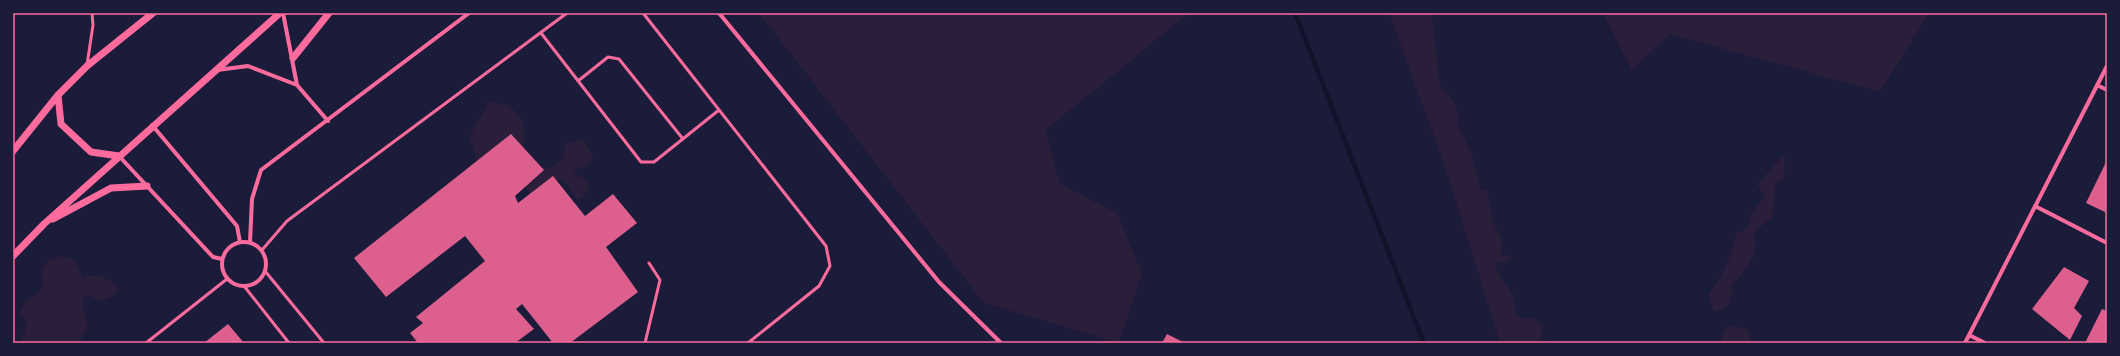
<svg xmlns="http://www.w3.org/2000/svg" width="2120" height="356" font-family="Cabin,sans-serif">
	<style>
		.green { fill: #2a1e3b }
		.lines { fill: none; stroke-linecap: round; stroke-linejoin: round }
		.stream { stroke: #12122b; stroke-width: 4.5 }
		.building { fill: #dd5f8e }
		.service { stroke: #ff6b9d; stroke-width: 3 }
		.minor { stroke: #ff6b9d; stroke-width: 4 }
		.tertiary { stroke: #ff6b9d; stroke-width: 7 }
		.neatline { fill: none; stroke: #ff6b9d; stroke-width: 1.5 }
	</style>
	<rect width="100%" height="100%" fill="#1b1b3a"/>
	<path class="green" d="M759,13h430l-143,117 14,54 57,29 25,60 -23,70 -135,-40z
		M1389,13h41l2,2 8,72 13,13 6,16 -1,10 13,26 9,36 8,3 4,29 10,21 -1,15 9,-1 1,5 -15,4c2,17 9,17 16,30 4,8 2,17 6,24h15l9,8 -1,16 9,-1v2h-50l-54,-174z
		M1603,13h326l-49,79 -210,-58 -38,36z
		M489,101c32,3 43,26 31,54l-33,12 -11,-7 -6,-24z
		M578,139l7,2 8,16 -3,6 -16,8 3,5c16,2 15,19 0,23 -6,-4 -5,-10 -10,-15 -10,-12 -26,7 -33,14l-8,-10v-6l12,-14h12l15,-11 -3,-2 5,-12z
		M1785,154l-1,25 -8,4 -4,35 -13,10 -5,7 2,15 -9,18 -15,17 -1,15 -6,9 -11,2 -6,-17c15,-17 24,-39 28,-61l10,-4 7,-18 12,-14 -8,-13z
		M62,256l13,5 5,11 3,10v-4c11,-6 28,0 35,10 -6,14 -20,15 -30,6l-5,3v12l5,18 -9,16h-60l5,-9 3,-11 -8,-10 6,-11 11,-6 7,-10 -1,-18 8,-9z
		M1728,325l19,4 5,14h-33z"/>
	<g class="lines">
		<path class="stream" d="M1295,13l129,330"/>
	</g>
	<path class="building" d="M511,134l33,36 -29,26 3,7 35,-27 32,40 28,-22 24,29 -31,24 32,45 -68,51h-17l-31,-39 -6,5 18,20 -19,14h-97l-8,-10 13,-10 -7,-6 69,-56 -20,-25 -79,61 -32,-39z
		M2107,160v53l-21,-10z
		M2064,267l25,14 -15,27 8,8 -12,24 -38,-31z
		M2102,309l5,2v32h-22z
		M228,324l16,19h-40z
		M1167,334l18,9h-23z"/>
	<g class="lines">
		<path class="service" d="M643,13l183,233 4,20 -11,20 -71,57
			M541,33l100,129h13l65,-52
			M87,65l6,-40 -1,-12
			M578,81l30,-24 11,2 64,80
			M262,250l25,-29 280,-208
			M265,271l59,72
			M244,286l45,57
			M146,343l81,-64
			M645,343l15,-63 -11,-17"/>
		<path class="minor" d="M283,13l14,72
			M719,13l220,269 62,61
			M217,70l31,-4 49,19 31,36
			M2097,85l10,5
			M152,125l85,101 3,16
			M119,156l94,101 9,2
			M2035,206l72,37
			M222 264a22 22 0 1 1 44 0a22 22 0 1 1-44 0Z
			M250,242l2,-43 9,-29 208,-157
			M1969,335l16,8
			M1965,343l142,-277"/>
		<path class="tertiary" d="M293,58l36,-45
			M58,95l3,29 30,28 28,4
			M13,151l45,-56 29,-29 66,-53
			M53,219l58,-31 36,-2
			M13,256l31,-32 236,-211"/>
	</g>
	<rect width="2120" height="356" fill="none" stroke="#1b1b3a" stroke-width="28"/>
	<rect x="14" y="14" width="2092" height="328" class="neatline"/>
</svg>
